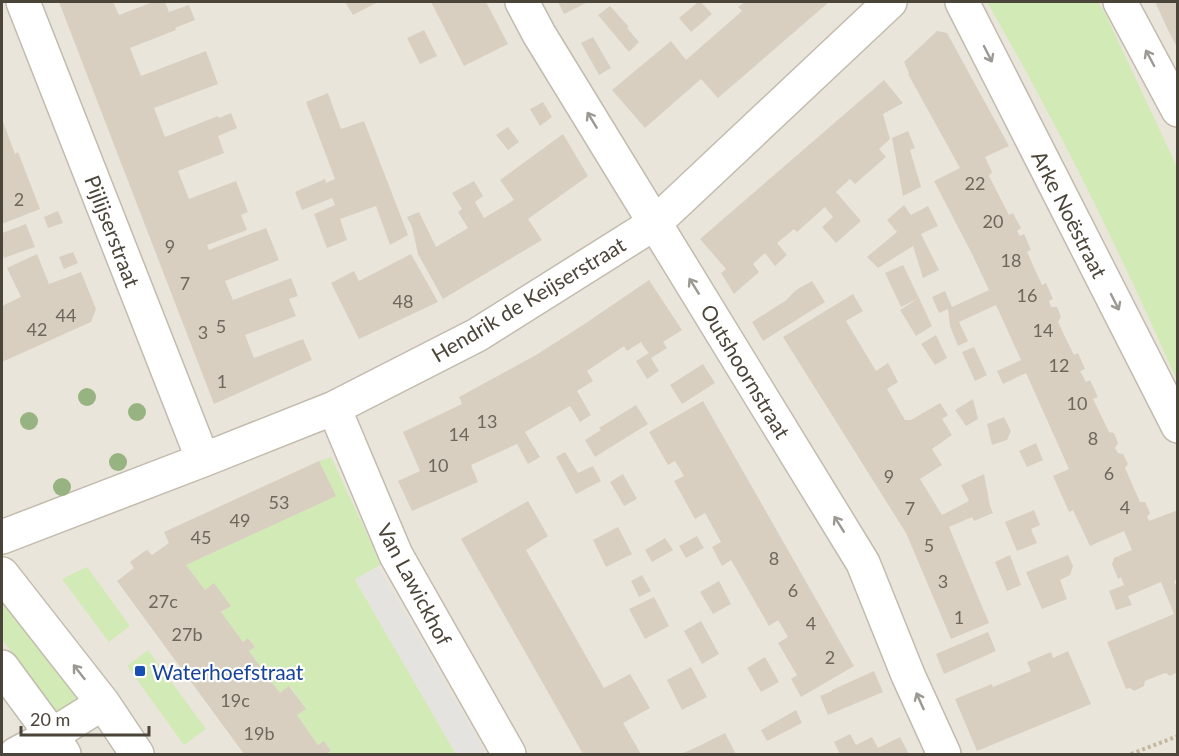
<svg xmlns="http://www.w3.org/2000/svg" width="1179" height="756" font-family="Lato,sans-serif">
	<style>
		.residential { fill: #eae5da }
		.green { fill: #d2eab5 }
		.parking { fill: #e5e3e0 }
		.building { fill: #d8cfc1 }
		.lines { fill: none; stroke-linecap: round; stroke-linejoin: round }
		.street-casing { stroke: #c2bbae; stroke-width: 36 }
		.path { stroke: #c4b79f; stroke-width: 4; stroke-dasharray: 3 3; stroke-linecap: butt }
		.street { stroke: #fff; stroke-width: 33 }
		.tree { fill: #97b381 }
		.oneway { stroke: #9c9892 }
		.transit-dot { fill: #1a4fb4; stroke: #fff; stroke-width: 2 }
		.labels { text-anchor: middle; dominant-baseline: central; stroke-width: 4.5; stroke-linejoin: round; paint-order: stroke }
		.number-label { font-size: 18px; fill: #6e675b }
		.street-label { font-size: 21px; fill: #4b4439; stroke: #fff }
		.transit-label { font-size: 21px; fill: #164399; stroke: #fff; text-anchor: start }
	</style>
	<rect width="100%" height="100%" fill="#f6f3ec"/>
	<path class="residential" d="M2,2h1175v752h-1175z"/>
	<path class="green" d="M987,2h111l7,11 72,154v214c-57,-130 -119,-256 -190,-379z
		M331,457l50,107 -26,16 101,174h-130l5,-3 -1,-2 -6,-8 -6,4 -21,-30 9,-6 -16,-23 -10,7 -31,-42 6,-4 -6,-9 -6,4 -22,-29 9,-7 -25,-16 -19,-25 149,-69 -16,-35z
		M87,567l43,59 -21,16 -47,-63z
		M2,593l80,108 -23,16 -57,-78z
		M148,650l58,79 -22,16 -57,-79z"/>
	<path class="parking" d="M378,567l108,187h-30l-101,-175z"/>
	<path class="building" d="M59,2h54l6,13 34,-13h12l4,10 20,-7 6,15 -20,8 1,2 -46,18 11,28 65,-25 12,33 -64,24 11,29 53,-21 1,2 12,-5 6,15 -19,8 6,17 -46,18 11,28 47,-18 12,31 -7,3 6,15 -40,15 2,5 57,-22 13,32 -54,21 8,19 58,-22 7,18 -9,3 7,17 -51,19 9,23 49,-19 9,21 -98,44z
		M345,2h33l-25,13z
		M431,2h55l22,42 -44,22z
		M558,2h30l-24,12z
		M698,2h3l11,12 -21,18 -12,-14z
		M745,2h84l-111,96 -17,-19 -56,49 -33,-38 59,-49 15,19 56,-49 -4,-4z
		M1155,2h23v47l-9,-17z
		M610,6l19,21 -2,1 12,14 -10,10 -31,-37z
		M424,30l13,26 -17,8 -13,-26z
		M937,31l10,2 62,113 -24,11 7,15 -3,4 20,39 4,-2 8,15 -4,3 3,5 4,-2 7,16 -4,2 15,33 4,-2 7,16 -4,2 2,6h6l4,10 -3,5 8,17 8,16 4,-2 7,16 -5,2 5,9 1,2 4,-2 8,17 -5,2 16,33 5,1 4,10 -3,5 3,5 5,1 5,10 -3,4 15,34h5l5,11 -3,4 2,4 29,-11v69l-4,2 4,9v82l-8,4 -4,-3 -4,1 -17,7 -1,5 -10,5 -4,-3 -4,1 -19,-47 67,-28 -13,-32 -33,14 4,9 -16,5 -7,-19 15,-6 -3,-8 -3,2 -6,-15 2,-6 18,-8 -8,-19 -34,15 -17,-36 -4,2 -16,-36 16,-7 -43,-96 -23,11 -6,-13 24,-11 -25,-55 -37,17 9,19 -10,5 -8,-20 -2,-17 -9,4 -7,-16 13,-6 7,16 37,-17 -17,-36 -38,-73 26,-13 -52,-94 1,-1 -5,-11z
		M593,37l18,31 -12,7 -18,-32z
		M884,80l19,23 -20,11 7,25 -11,10 7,8 -31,27 -5,-5 -14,13 25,29 -25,22 -14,-16 11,-10 -8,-10 -28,25 -3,-3 -17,14 10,12 -12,11 -10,-13 -12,11 6,8 -25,22 -13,-21 5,-4 -26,-30z
		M328,93l13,36 23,-8 44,114 -18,10 -14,-39 -36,13 7,21 -20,8 -13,-34 21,-9 -3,-7 -30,12 -7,-18 30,-13 1,4 9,-4 -29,-77z
		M543,102l9,15 -12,9 -10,-17z
		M2,119l13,35 3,-2 22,57 -38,15z
		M508,127l11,15 -11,8 -12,-15z
		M908,131l7,17 -5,2 11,37 -18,9 -11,-58z
		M563,134l25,42 -60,43 14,21 -99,59 -25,-45 -6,-27 -5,-10 12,-5 17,35 32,-19 -10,-16 4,-3 -10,-16 22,-12 9,15 -8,6 9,16 30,-18 -14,-20z
		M904,205l7,10 17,-9 10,20 -17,8 18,36 -16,8 -10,-32 -35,22 -11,-11 30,-25 -10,-12z
		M58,211l5,12 -15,5 -4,-11z
		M26,224l9,23 -31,11 -2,-7v-18z
		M73,252l5,11 -14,6 -5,-12z
		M37,254l12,30 32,-12 15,37 -5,13 -89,40v-56l19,-9 -14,-29z
		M411,254l27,48 -79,37 -28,-56 23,-12 5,10z
		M903,265l16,33 13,28 -16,10 -16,-26 19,-12 -18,9 -16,-34z
		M649,280l33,50 -19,12 4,6 -16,10 8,13 -12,8 -11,-18 13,-8 -5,-6 -3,-5 -14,9 -3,-5 -37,25 6,10 -16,10 14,24 -11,7 -10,-16 -45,26 15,25 -12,7 -11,-20 -46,21 7,17 -66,29 -14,-30 22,-10 -17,-39 59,-28 -3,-7 77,-42 47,-30z
		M812,281l13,21 -62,39 -11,-19 33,-21 11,-11z
		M853,294l10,17 -17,10 30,50 12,-8 10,19 -11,7 18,31h6l29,-17 8,12 -6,4 10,16 -20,14 10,16 -22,14 22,36 27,-14 -8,-16 23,-11 6,32 3,7 -19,8 -2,-4 -23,10 40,96 -38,16 -45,-106 -123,-196z
		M936,335l11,23 -12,7 -14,-21z
		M974,347l13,28 -12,6 -13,-29z
		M703,364l12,19 -33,21 -12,-19z
		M973,399l5,20 -12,7 -11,-16z
		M703,401l151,265 -53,31 -10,-18 6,-4 -19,-32 10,-6 -10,-17 -9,6 -38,-66 -9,6 -10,-19 9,-5 -16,-29 -10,6 -21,-38 10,-5 -9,-15 -7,4 -19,-33z
		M636,405l12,19 -53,33 -10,-17 16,-10 -2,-2z
		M1004,417l7,14 -4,9 -15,5 -5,-21z
		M1036,443l7,17 -16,7 -8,-16z
		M565,452l13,21 15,-7 8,15 -25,13 -20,-37z
		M319,461l17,35 -150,69 19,25 9,-7 17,23 -10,6 22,30 5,-4 7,9 -6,4 31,42 9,-7 17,23 -9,6 21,30 6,-4 7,10 -5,3h-82l-127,-173 17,-13 -4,-6 12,-9 5,-3 5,5 17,-12 -5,-11z
		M623,474l14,25 -13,7 -14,-24z
		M528,501l20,35 -22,14 78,138 26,-14 20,34 -27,15 18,31h-58l-122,-215z
		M1034,510l6,15 -9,4 6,14 -20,8 -12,-29z
		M618,527l14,27 -26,13 -13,-27z
		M697,536l7,12 -18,10 -7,-12z
		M665,538l8,12 -21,12 -7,-12z
		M1010,555l11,30 -14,6 -12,-29z
		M1068,555l5,11 -3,9 -10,5 7,19 -25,10 -16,-37z
		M642,575l9,16 -12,6 -8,-16z
		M719,581l12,23 -18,10 -13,-22z
		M654,597l15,29 -24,13 -16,-30z
		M701,621l18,33 -17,10 -18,-33z
		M988,632l8,19 -52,23 -8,-20z
		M1068,651l23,53 -114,47 -22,-52 37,-15 1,3 38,-16 -4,-9 24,-10 2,6z
		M765,657l14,25 -18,10 -14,-24z
		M691,667l16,30 -25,13 -15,-30z
		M874,671l9,21 -55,23 -8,-19 12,-5v-1z
		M796,710l6,13 -35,18 -6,-11z
		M725,733l11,21h-55l18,-8z
		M850,734l6,11 16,-8 6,11 22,-11 9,17h-69l-6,-12z"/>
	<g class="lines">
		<defs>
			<path id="street" d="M23,2l180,458
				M522,2l17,32 324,529 45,112 36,79
				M962,2l216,424
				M1120,2l58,108
				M334,408l62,147 113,199
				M2,537l201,-77 131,-52 143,-73 178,-112 235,-221
				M2,574l101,129 34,51
				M2,667l50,68 12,19
				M16,754l36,-19 51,-32"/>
		</defs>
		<use href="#street" class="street-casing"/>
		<path class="path" d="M1131,754l47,-18"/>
		<use href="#street" class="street"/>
	</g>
	<g class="tree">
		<circle cx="87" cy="397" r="9"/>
		<circle cx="137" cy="412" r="9"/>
		<circle cx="29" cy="421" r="9"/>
		<circle cx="118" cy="462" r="9"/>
		<circle cx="62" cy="487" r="9"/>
	</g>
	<defs><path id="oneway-shaft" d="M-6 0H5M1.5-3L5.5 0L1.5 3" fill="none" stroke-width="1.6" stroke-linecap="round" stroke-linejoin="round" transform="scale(1.5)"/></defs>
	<g class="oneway">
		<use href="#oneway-shaft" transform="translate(988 54) rotate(63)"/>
		<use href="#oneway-shaft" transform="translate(1150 58) rotate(-118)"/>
		<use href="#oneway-shaft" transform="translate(592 120) rotate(-121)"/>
		<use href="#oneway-shaft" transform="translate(694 286) rotate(-122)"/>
		<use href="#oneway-shaft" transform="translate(1115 302) rotate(63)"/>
		<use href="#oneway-shaft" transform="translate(839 524) rotate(-122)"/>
		<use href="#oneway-shaft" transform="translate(79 672) rotate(-128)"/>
		<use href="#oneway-shaft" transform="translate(920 701) rotate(-114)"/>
	</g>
	<rect class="transit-dot" x="134" y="665" width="12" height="12" rx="3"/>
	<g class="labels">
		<g class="number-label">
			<text x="975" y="183">22</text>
			<text x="19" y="199">2</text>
			<text x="993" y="221">20</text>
			<text x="170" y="246">9</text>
			<text x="1011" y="260">18</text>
			<text x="185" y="283">7</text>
			<text x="1027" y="295">16</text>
			<text x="403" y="301">48</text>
			<text x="66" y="315">44</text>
			<text x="221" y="326">5</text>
			<text x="37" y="329">42</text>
			<text x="1043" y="330">14</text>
			<text x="203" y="332">3</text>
			<text x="1059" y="365">12</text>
			<text x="222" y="381">1</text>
			<text x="1077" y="403">10</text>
			<text x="487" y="421">13</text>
			<text x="459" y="434">14</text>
			<text x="1093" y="438">8</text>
			<text x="438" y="465">10</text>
			<text x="1109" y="473">6</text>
			<text x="889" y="476">9</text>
			<text x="279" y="502">53</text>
			<text x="1125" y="507">4</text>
			<text x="910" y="508">7</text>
			<text x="240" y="520">49</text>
			<text x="201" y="537">45</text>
			<text x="929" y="545">5</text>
			<text x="774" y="558">8</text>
			<text x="943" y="581">3</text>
			<text x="793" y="590">6</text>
			<text x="163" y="601">27c</text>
			<text x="959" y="617">1</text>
			<text x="811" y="623">4</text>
			<text x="187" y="634">27b</text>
			<text x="830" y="657">2</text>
			<text x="235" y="700">19c</text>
			<text x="259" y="733">19b</text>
		</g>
		<g class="street-label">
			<text transform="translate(1070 214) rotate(63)">Arke Noëstraat</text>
			<text transform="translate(113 231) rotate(69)">Pijlijserstraat</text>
			<text transform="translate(528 299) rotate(-31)">Hendrik de Keijserstraat</text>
			<text transform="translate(746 371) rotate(59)">Outshoornstraat</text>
			<text transform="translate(415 584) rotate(62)">Van Lawickhof</text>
		</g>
		<g class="transit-label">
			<text x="152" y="671">Waterhoefstraat</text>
		</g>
	</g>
	<rect width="1179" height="756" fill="none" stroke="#4b4439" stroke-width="6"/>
	<path d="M21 726v9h128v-9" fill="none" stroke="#4b4439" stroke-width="3"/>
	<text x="30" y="726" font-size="18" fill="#4b4439" stroke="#ffffff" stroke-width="4.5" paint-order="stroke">20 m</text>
</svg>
